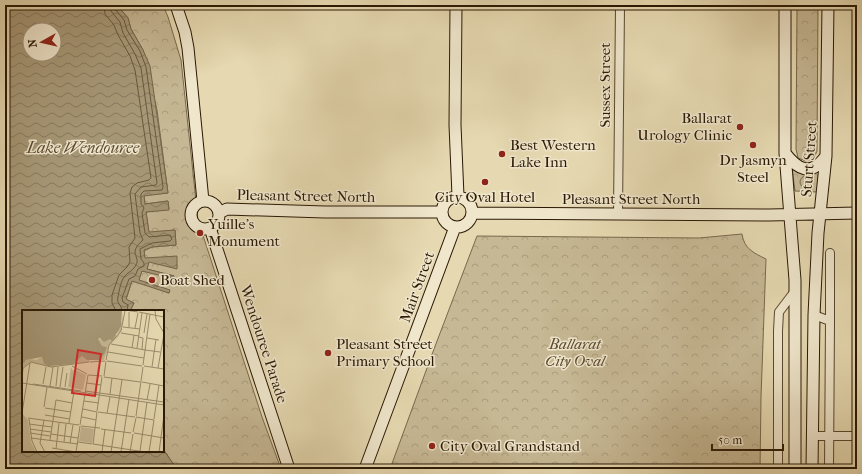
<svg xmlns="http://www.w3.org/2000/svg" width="862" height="474" font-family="'IM FELL French Canon',serif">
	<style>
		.forest { fill: url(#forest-crowns); stroke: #78684c }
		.garden { fill: url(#garden-dots); stroke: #78684c }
		.water { fill: url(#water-waves); stroke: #746448; fill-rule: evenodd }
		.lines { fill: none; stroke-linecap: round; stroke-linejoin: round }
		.shore { stroke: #68583d; stroke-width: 1 }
		.street-casing { stroke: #59482f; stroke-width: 10 }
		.secondary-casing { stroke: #2a1804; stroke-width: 13 }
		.street { stroke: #efe6cc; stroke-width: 8 }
		.secondary { stroke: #efe6cc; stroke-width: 11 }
		.poi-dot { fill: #8f2418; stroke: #efe6cc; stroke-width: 1.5 }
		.labels { text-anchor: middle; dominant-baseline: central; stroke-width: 3; stroke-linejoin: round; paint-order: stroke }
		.street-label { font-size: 15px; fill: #2a1804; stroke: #efe6cc }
		.poi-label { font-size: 15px; fill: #2a1804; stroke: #efe6cc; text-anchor: start }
		.park-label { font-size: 15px; font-style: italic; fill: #59482f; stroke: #efe6cc }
		.water-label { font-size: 16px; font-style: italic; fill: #5c4b32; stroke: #efe6cc }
		.inset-road { fill: none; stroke: #9b8c6c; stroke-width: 1 }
		.view { fill: #d62828; fill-opacity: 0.15; stroke: #d62828; stroke-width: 2 }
		.inset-edge { fill: none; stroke: #2a1804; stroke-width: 2 }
	</style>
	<defs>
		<pattern id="forest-crowns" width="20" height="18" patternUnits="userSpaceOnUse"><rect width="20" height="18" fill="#c6b894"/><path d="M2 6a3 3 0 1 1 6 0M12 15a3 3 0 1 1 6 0" fill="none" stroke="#aa9d7e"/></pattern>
		<pattern id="garden-dots" width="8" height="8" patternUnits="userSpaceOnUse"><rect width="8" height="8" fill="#c6b894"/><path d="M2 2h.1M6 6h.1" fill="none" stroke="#aa9d7e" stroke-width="1.8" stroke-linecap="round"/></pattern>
		<pattern id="water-waves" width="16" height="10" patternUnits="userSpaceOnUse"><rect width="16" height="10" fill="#a69776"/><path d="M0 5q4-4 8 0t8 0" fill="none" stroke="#877a5f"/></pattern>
	</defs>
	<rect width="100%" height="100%" fill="#e6d9b1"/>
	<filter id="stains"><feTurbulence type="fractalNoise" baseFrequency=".005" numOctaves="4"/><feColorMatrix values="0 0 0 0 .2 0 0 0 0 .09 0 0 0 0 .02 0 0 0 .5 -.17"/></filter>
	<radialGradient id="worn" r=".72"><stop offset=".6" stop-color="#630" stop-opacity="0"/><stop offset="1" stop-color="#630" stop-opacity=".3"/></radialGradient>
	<path class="forest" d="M117,5h46l5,12 13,43 17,160 64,197 19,52h-101l-6,-4 -11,-16v-138h-33l4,-8 -8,-3 6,-20 37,13v-3l-31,-10 4,-9 32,5 -27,-7 2,-8 -4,-2 -1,-8 8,-4 24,-2 -1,-15 -26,3 -3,-21 23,-3 -1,-8 -23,3 -1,-9 24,-2 -11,-83 -14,-60 -12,-21 -3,-11z
		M797,5h21l-1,146 -3,7 -8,3 -8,-3 -2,-9z
		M792,168l28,1 -3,23 -22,-1z
		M742,234c2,15 12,19 24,25l-5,138 -1,72h-370l44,-120 43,-113 222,2z"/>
	<path class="garden" d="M800 182a6 6 0 1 1 12 0a6 6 0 1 1-12 0Z"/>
	<path class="water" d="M5,5h112l11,13 3,11 12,21 7,16 18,127 -24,3 1,8 23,-3 1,9 -23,2 3,20 26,-2 1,15 -24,2 -8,3 1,8 32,-2v13l-28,-7 -2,7 27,7v3l-32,-8 -3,9 31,10 -1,3 -37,-12 -6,18 8,4 -4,8h-107v140h140v-2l11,16 6,4h-175zM30,30h24v24h-24z"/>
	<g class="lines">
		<path class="shore" d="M104,5l1,9 9,11 4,10 12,21 5,14 16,108 -2,2 -12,3 -5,4 -2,6 5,45 -6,9 1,15 -3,5 -8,8 -7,20v8l4,8
			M110,5l1,6 9,11 3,11 12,21 6,14 16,115 -1,2 -15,2 -6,7 5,39 3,7c-16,14 -2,16 -7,25 -4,7 -7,6 -11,11 -4,4 -6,15 -7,21 -2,6 4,8 4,14
			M115,5v4l9,11 3,10 13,21 6,16 17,120 -1,3 -18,1 -3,3v10l3,4 -2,5 3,20 4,4 21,-2 2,4 -2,2 -18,2 -12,6 1,10 3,4v3l-6,3 -3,7 -6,3 -7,19 1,4 5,3 -1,6"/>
		<defs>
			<path id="street" d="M618,214l2,-209
				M814,315l16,6 -1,148
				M830,321v-68
				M812,436h45
				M778,469v-138l1,-19 16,-21"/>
			<path id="secondary" d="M176,5l9,27 3,16 15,153
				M456,5l-1,120 3,71
				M785,5v148l10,127v189
				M785,153c13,17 26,24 41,3
				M442 212a15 15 0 1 1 30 0a15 15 0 1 1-30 0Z
				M191 215a14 14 0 1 1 28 0a14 14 0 1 1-28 0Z
				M219,213l8,-4 98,3h116
				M472,213l297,2 88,-2
				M210,228l79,241
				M365,469l90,-242
				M812,469l2,-154 4,-82 8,-77 2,-151"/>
		</defs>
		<use href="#street" class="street-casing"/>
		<use href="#secondary" class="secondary-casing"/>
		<use href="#street" class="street"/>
		<use href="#secondary" class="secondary"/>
	</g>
	<g class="poi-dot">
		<circle cx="740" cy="127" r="4"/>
		<circle cx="753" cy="145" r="4"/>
		<circle cx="502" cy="154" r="4"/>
		<circle cx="485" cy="182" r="4"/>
		<circle cx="200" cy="233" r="4"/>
		<circle cx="152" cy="280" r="4"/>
		<circle cx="328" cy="353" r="4"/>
		<circle cx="432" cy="446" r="4"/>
	</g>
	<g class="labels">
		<g class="street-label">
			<text transform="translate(605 85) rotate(-90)">Sussex Street</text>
			<text transform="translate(809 159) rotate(-86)">Sturt Street</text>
			<text transform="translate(306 196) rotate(1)">Pleasant Street North</text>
			<text x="631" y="199">Pleasant Street North</text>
			<text transform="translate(417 287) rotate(-70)">Mair Street</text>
			<text transform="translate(264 344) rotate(72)">Wendouree Parade</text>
		</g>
		<g class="poi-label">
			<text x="732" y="118" text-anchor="end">Ballarat<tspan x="732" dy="17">Urology Clinic</tspan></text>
			<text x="510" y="145">Best Western<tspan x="510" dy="17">Lake Inn</tspan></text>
			<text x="753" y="160" text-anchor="middle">Dr Jasmyn<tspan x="753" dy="17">Steel</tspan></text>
			<text x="485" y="197" text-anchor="middle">City Oval Hotel</text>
			<text x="208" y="224">Yuille's<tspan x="208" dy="17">Monument</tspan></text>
			<text x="160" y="280">Boat Shed</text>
			<text x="336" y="344">Pleasant Street<tspan x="336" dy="17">Primary School</tspan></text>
			<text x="440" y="446">City Oval Grandstand</text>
		</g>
		<g class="park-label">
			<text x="575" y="344">Ballarat<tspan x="575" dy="17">City Oval</tspan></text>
		</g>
		<g class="water-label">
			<text x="83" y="147">Lake Wendouree</text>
		</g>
	</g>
	<g transform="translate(22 310)">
		<rect width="142" height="142" fill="#e6d9b1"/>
		<path d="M100,0l1,12 -2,8 -3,7 -8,7 -6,16 -54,7 -18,-5 -10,6 2,-7 7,-2 5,1 6,-3 2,6 8,3 13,-1 17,-9 9,5 9,-1 5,-7 2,-6 -5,-1 -4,-7 10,1 6,-6 3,2 2,-3 -4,-1 7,-10zM49,57l2,4 1,-2 12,6 -3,15 -15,-3zM0,103l6,7 3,22 5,10h-14zM59,117l13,2 -2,14 -13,-2z" fill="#c6b894"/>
		<path d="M0,0h100l-1,16 -9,15 -2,-2 -6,3 -4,-4 -2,1 4,7 5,1 -2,6 -5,7h-13l-5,-4 -9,8 -24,2 -5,-2 -2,-7 -16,3 -4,5z" fill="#a69776"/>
		<path class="inset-road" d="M103,0l13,2M133,0l1,9 8,14M117,2l25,5M101,17l17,2M107,17v-15M113,18l3,-15M99,23l18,3M122,23l3,-19M117,27l4,1 -1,11M125,28l12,2M89,34l34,6M110,38l2,-13M115,38l5,-35M123,40l15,2M86,42l36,6M84,50l3,-15 12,-14 4,-20M85,51l35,5M68,52l15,-1M121,55l7,-51M50,56l15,8M122,56l20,3M130,57l4,-28M136,58l6,-34M0,59l9,-7 20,5 38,-5M66,65l14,1M82,66l2,-15M82,67l36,5M0,70l1,-12M120,72l22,4M0,73l142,22M65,73l14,2M11,74l48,7M21,74l3,-17M28,76l3,-19M34,76l2,-19M38,77l3,-20M43,77l2,-14M63,81l79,11M88,84l2,-16M125,90l3,-16M62,91l15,2M22,97l3,-20M23,98l26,4M61,99l14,3M75,101l5,-34M76,102l37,5M0,103l8,-50M85,103l3,-16M23,105l25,4M114,106l7,-49M60,107l14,3M114,107l18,3M6,108l51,7M7,109l3,22 5,11M132,109l5,-34M22,110l-4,23 5,9M47,113l5,-32M7,114l23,3M58,115l8,-50M59,116l19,2M8,119l21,3M79,119l30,4M111,122l3,-14M8,123l20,3M112,123l30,5M29,124l27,4M9,128l47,6M28,130l6,-40 16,3M42,132l2,-18M56,132l14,2M48,133l3,-18M71,134l52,8M71,134l4,-32M30,138l24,4M34,139l3,-26M118,141l7,-49M54,142l4,-26M80,142l3,-23M89,142l11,-72M99,142l8,-53M108,142l3,-18M127,142l5,-32M137,142l5,-37"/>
		<path class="view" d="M56,40l23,4 -6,42 -23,-3z"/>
		<rect width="142" height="142" class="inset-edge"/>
	</g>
	<rect width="862" height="474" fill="none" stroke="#e6d9b1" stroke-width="20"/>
	<rect x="6" y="6" width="850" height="462" fill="none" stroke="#2a1804" stroke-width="2"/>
	<rect x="10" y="10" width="842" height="454" fill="none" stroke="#2a1804"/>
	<g transform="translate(42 42) rotate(262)"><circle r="19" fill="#efe6cc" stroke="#a0947c"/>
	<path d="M0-3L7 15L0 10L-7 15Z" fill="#8f2418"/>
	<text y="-6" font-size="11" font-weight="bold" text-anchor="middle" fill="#2a1804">N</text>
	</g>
	<path d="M712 444v6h71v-6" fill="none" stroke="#2a1804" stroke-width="2"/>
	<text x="718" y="444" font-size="12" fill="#2a1804" stroke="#efe6cc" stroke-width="3" paint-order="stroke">50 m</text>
	<rect width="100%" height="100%" filter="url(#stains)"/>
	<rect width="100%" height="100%" fill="url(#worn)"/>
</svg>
